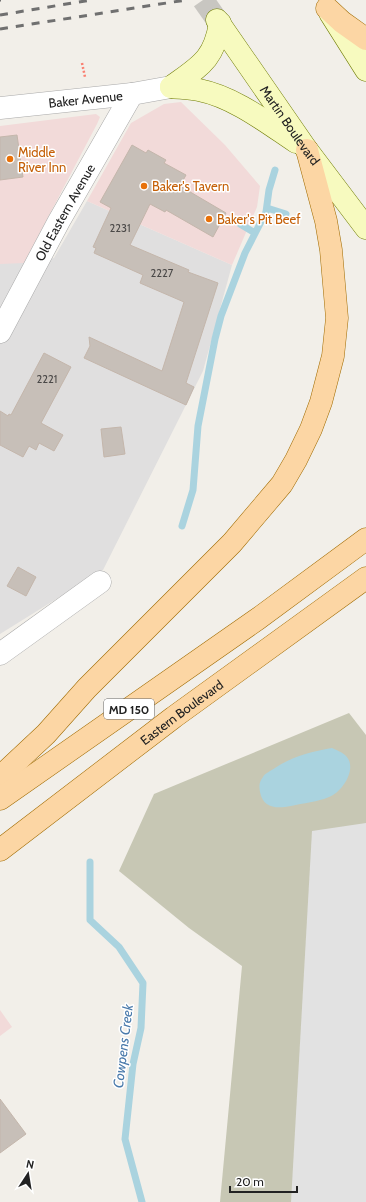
<svg xmlns="http://www.w3.org/2000/svg" width="366" height="1202" font-family="Cabin,sans-serif">
	<style>
		.residential { fill: #e0dfdf }
		.commercial { fill: #f2dad9 }
		.construction { fill: #c7c7b4 }
		.parking { fill: #e2e2e2 }
		.water { fill: #aad3df }
		.lines { fill: none; stroke-linecap: round; stroke-linejoin: round }
		.stream { stroke: #aad3df; stroke-width: 7 }
		.building { fill: #c7bfb8; stroke: #c4b6ab }
		.secondary-tunnel { stroke: #c8c6c1; stroke-width: 22; stroke-dasharray: 22 11; stroke-linecap: butt }
		.minor-casing { stroke: #a9a9a9; stroke-width: 23 }
		.secondary-casing { stroke: #707d05; stroke-width: 23 }
		.primary-casing { stroke: #a06b00; stroke-width: 23 }
		.path { stroke: #fa8072; stroke-width: 2.5; stroke-dasharray: 2 2; stroke-linecap: butt }
		.minor { stroke: #fff; stroke-width: 22 }
		.secondary { stroke: #f7fabf; stroke-width: 22 }
		.primary { stroke: #fcd6a4; stroke-width: 22 }
		.rail { stroke: #707070; stroke-width: 3; stroke-dasharray: 8 8; stroke-linecap: butt }
		.food-dot { fill: #e8710a; stroke: #fff; stroke-width: 1.5 }
		.labels { text-anchor: middle; dominant-baseline: central; stroke-width: 3; stroke-linejoin: round; paint-order: stroke }
		.number-label { font-size: 11px; fill: #4b4948 }
		.shield { fill: #fff; stroke: #646464; stroke-width: 1 }
		.shield-label { font-size: 12px; font-weight: bold; fill: #222 }
		.street-label { font-size: 13px; fill: #222; stroke: #fff }
		.food-label { font-size: 13px; fill: #c56008; stroke: #fff; text-anchor: start }
		.water-label { font-size: 14px; font-style: italic; fill: #4a7aab; stroke: #fff }
	</style>
	<rect width="100%" height="100%" fill="#f2efe9"/>
	<path class="residential" d="M87,201l145,64 -29,106 -100,199 -103,64v-372l54,-4z"/>
	<path class="commercial" d="M181,102l44,43 35,41 -3,21 -25,58 -145,-64 44,-78 33,-19z
		M96,114l4,3 -3,7 -73,139 -24,1v-138z
		M0,1010l12,17 -12,9z"/>
	<path class="construction" d="M349,713l17,22v467h-146l22,-236 -53,-38 -70,-57 35,-77z"/>
	<path class="parking" d="M366,823v379h-75l21,-371z"/>
	<path class="water" d="M332,748c4,2 10,4 13,7 14,12 -3,38 -16,42 -11,5 -26,6 -38,9 -15,3 -28,2 -31,-14 -1,-6 -1,-10 3,-15 2,-4 8,-6 12,-9 18,-12 35,-16 57,-20z"/>
	<g class="lines">
		<path class="stream" d="M267,208l19,6
			M240,224l15,9
			M182,526l11,-36 5,-64 17,-87 6,-23 24,-63 21,-41 3,-22 6,-20
			M90,862v58l29,27 24,36 -2,45 -8,36 -8,75 17,63"/>
	</g>
	<path class="building" d="M17,135l6,42 -23,3v-43z
		M132,145l14,8 2,-3 18,10 -2,3 22,12 -6,11 46,27 -13,24 -47,-27 -1,2 -15,-8 -20,41 59,25 -1,2 30,11 -32,100 8,4 -8,18 -102,-47 6,-12 -1,-9 73,34 22,-69 -44,-19 3,-8 -49,-22 2,-5 -3,-1 18,-39 -11,-6z
		M44,353l27,14 -30,56 22,12 -9,16 -15,-8 -3,7 -7,-4 -6,11 -23,-12v-34l8,5 1,-2 2,1z
		M121,427l4,27 -21,3 -3,-28z
		M18,567l18,10 -10,19 -19,-10z
		M0,1099l26,35 -26,19z"/>
	<g class="lines">
		<path class="secondary-tunnel" d="M203,0l14,20"/>
		<defs>
			<g id="minor">
				<path id="s1" d="M0,108l132,-14 39,-7"/>
				<path id="s2" d="M0,332l59,-111 73,-127"/>
				<path d="M0,654l100,-72"/>
			</g>
			<g id="secondary">
				<path d="M330,13l36,57"/>
				<path id="s3" d="M217,20l90,130 59,78"/>
				<path d="M171,87c9,1 19,1 28,3 35,7 67,32 97,52"/>
				<path d="M171,87c29,-21 43,-27 49,-64"/>
			</g>
			<g id="primary">
				<path d="M327,8l15,14 24,17"/>
				<path d="M0,777l46,-43 41,-46 145,-145 50,-59 14,-24 15,-31 10,-27 12,-46 4,-38 -6,-68 -5,-29 -19,-71"/>
				<path d="M0,799l259,-181 107,-79"/>
				<path id="s4" d="M0,850l174,-133 192,-139"/>
			</g>
		</defs>
		<use href="#minor" class="minor-casing"/>
		<use href="#secondary" class="secondary-casing"/>
		<use href="#primary" class="primary-casing"/>
		<path class="path" d="M82,63l3,14"/>
		<use href="#minor" class="minor"/>
		<use href="#secondary" class="secondary"/>
		<use href="#primary" class="primary"/>
		<path class="rail" d="M0,0h1
			M0,15l91,-15
			M0,29l186,-29"/>
	</g>
	<g class="food-dot">
		<circle cx="10" cy="159" r="4"/>
		<circle cx="144" cy="186" r="4"/>
		<circle cx="209" cy="219" r="4"/>
	</g>
	<g class="labels">
		<g class="number-label">
			<text x="120" y="228">2231</text>
			<text x="162" y="273">2227</text>
			<text x="47" y="379">2221</text>
		</g>
		<rect class="shield" x="104" y="699" width="50" height="20" rx="3"/>
		<g class="shield-label">
			<text x="129" y="709">MD 150</text>
		</g>
		<g class="street-label">
			<text stroke="none"><textPath href="#s1" startOffset="86">Baker Avenue</textPath></text>
			<text stroke="none"><textPath href="#s3" startOffset="128">Martin Boulevard</textPath></text>
			<text stroke="none"><textPath href="#s2" startOffset="136">Old Eastern Avenue</textPath></text>
			<text stroke="none"><textPath href="#s4" startOffset="228">Eastern Boulevard</textPath></text>
		</g>
		<g class="food-label">
			<text x="18" y="152">Middle<tspan x="18" dy="15">River Inn</tspan></text>
			<text x="152" y="186">Baker's Tavern</text>
			<text x="217" y="219">Baker's Pit Beef</text>
		</g>
		<g class="water-label">
			<text transform="translate(123 1046) rotate(-83)">Cowpens Creek</text>
		</g>
	</g>
	<g transform="translate(28 1174) rotate(12)" stroke="#ffffff" stroke-width="3" paint-order="stroke">
	<path d="M0-3L7 15L0 10L-7 15Z" fill="#222222"/>
	<text y="-6" font-size="11" font-weight="bold" text-anchor="middle" fill="#222222">N</text>
	</g>
	<path d="M230 1186v6h67v-6" fill="none" stroke="#222222" stroke-width="2"/>
	<text x="236" y="1186" font-size="12" fill="#222222" stroke="#ffffff" stroke-width="3" paint-order="stroke">20 m</text>
</svg>
